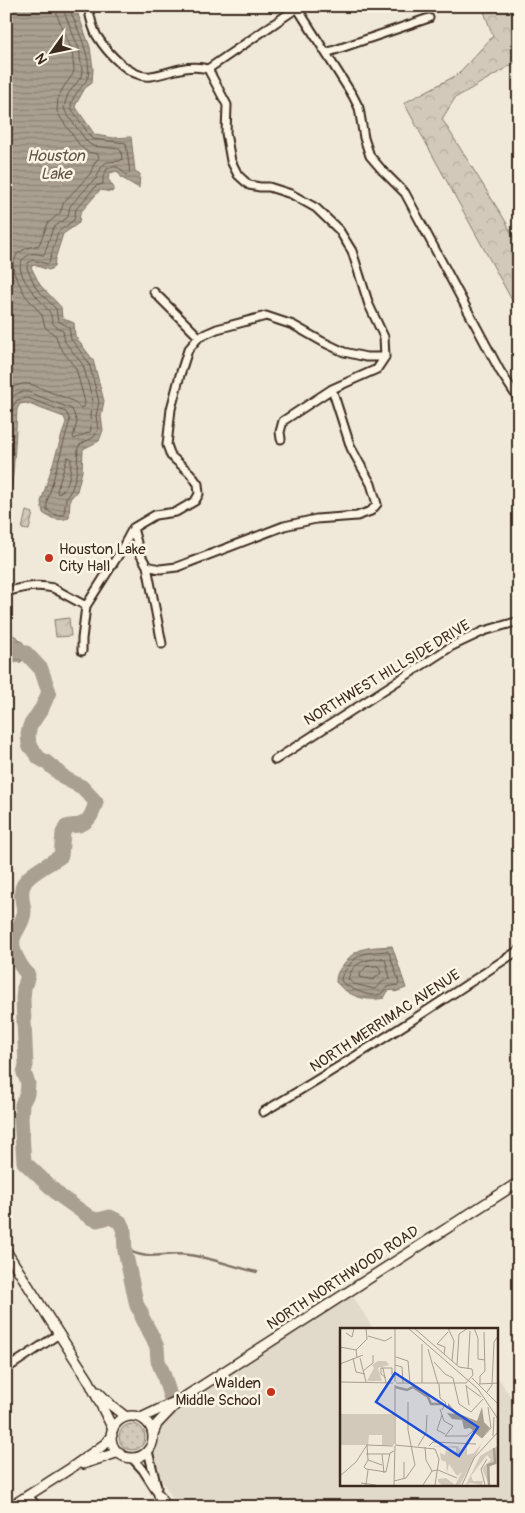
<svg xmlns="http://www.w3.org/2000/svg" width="525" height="1513" font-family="Pangolin,sans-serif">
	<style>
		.built { fill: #e1d9c9 }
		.grass { fill: url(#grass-dots); stroke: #867a6c }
		.forest { fill: url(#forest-crowns); stroke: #867a6c }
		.garden { fill: url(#garden-furrows); stroke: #867a6c }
		.water { fill: url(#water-rules); stroke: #7e7163 }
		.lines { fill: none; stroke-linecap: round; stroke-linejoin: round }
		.shore { stroke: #67594c; stroke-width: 1 }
		.stream { stroke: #7e7163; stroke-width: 2.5 }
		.river { stroke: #aaa091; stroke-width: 15 }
		.minor-casing { stroke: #3b2a1e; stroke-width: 11 }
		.tertiary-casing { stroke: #3b2a1e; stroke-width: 12 }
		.minor { stroke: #fcf5e5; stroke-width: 7 }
		.tertiary { stroke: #fcf5e5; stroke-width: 9 }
		.poi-dot { fill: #c8321e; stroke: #fcf5e5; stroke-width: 2 }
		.labels { text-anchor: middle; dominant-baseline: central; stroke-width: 5; stroke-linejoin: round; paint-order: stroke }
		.poi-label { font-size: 15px; fill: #3b2a1e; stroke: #fcf5e5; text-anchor: start }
		.street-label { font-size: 15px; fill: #3b2a1e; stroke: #fcf5e5 }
		.water-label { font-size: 16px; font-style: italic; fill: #625346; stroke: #fcf5e5 }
		.inset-river { fill: none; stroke: #aaa091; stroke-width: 2.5 }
		.inset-road { fill: none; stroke: #a89d8e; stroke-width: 1 }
		.view { fill: #1d4ed8; fill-opacity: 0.15; stroke: #1d4ed8; stroke-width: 2.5 }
		.inset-edge { fill: none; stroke: #3b2a1e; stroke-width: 2.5 }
	</style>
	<defs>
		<pattern id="grass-dots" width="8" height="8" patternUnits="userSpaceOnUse" patternTransform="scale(1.25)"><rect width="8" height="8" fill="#d2c9ba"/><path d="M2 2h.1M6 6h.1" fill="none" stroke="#b5ad9f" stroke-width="1.8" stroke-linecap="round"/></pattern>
		<pattern id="forest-crowns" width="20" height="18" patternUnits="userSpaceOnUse" patternTransform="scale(1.25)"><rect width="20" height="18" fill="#d2c9ba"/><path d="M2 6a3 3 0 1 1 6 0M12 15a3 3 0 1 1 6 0" fill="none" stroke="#b5ad9f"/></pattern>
		<pattern id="garden-furrows" width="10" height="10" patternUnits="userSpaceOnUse" patternTransform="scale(1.25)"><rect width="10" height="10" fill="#d2c9ba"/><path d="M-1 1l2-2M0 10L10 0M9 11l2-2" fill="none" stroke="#b5ad9f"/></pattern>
		<pattern id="water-rules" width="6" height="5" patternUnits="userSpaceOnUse" patternTransform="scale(1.25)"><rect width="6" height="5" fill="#aaa091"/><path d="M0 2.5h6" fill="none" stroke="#8c8376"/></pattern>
	</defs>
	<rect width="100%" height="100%" fill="#f0e9d9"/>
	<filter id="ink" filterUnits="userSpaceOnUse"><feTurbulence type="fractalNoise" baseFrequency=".02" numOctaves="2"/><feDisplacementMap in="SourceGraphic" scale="10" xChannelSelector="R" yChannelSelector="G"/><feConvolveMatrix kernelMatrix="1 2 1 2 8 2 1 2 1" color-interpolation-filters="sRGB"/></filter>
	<g filter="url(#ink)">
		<path class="built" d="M349,1290l24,39h-32v155h155v-110l23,36v97h-341l-42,-70z"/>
		<path class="grass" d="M119 1437a13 13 0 1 1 26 0a13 13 0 1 1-26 0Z"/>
		<path class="forest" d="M482,6h37v60l-1,-5 -63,37 -13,21 64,103 13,26v65l-115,-210 53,-28 36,-39z
			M69,618l2,18 -15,1 -2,-17z"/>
		<path class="garden" d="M26,511l7,2 -4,17 -7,-1z"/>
		<path class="water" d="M6,6h69l15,41 3,22 -1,14 -7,5 -10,18 20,29 19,3 17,-1 4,34 5,3 -1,14 -17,-10 -5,-7 -7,2 -2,6 6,9 -2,4 -12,-2 -20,23 -1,10 -16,11 -8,25 -1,8 -5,3 -15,-5 -3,2 9,18 21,22 1,11 12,5 1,13 18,24 11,41 -3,15 2,14 -4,11 -16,8 -1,22 -5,20 -7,8 -1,19c-10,3 -18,1 -26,-5l-2,-11 25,-80 -2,-5 -38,-14 -6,1 -3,5c-2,40 -4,81 -11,121z
			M6,632c11,3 22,13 23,24l-5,2 -3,4 -8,1 -2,-7 -5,-4z
			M392,946l14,42 -11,4 -1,-2 -6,1 -4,7c-18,4 -36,-2 -48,-16 0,-7 2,-11 7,-17 14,-20 27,-17 49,-19z"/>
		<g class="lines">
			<path class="shore" d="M6,391l9,-5 8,-2h7l41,16 10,8 3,-1 1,-5 -9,-33 -17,-23 -3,-10 -11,-9 -3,-12 -17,-20 -11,-22 -1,-10 4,-9 10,-6 12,-3 9,-22 12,-10 4,-11 26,-28 4,-10 5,-7 -1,-3 -10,-2 -7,-5 -21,-30 -3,-6 1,-13 5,-10 10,-14 1,-4 -2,-19 -15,-36 -1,-9
				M6,406c5,-10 11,-15 22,-14l44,17 5,13 -4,15 1,2 16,-7 1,-4 -1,-13 3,-14 -10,-36 -18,-23 -2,-11c-18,-10 -7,-11 -15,-21 -8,-11 -44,-44 -19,-55 5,-3 10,0 15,0l9,-27 15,-11 2,-11 22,-24 4,-3 6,-13 5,-4 13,-1 2,-2 -1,-8 -2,-2 -26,-3 -5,-3 -22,-30 -2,-5 1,-5 3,-9 13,-17 1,-7 -3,-21 -15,-37 -1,-6
				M68,457l3,1c0,13 -1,29 -13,36l-1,-3z
				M6,498l6,-90 5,-8 11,-2 38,14 4,8 -23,82v8c4,3 12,7 17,4l2,-16 6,-9 5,-18 1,-24 3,-3 13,-7 4,-7 -2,-14 3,-14 -10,-39 -18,-24 -2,-12 -11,-6 -2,-12 -20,-21 -9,-20 1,-5 5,-3 14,4 2,-1 9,-31 16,-12 2,-11 20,-23 7,-2v-7l4,-8c11,-5 12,-1 19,6l4,-2 -4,-30 -34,-4 -21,-31c0,-12 9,-18 15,-27 10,-14 -10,-56 -16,-71v-4
				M387,951l2,2 10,29 -1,3 -11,2c-2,1 -3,4 -5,6 -9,7 -34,-5 -41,-12 0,-6 3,-9 7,-14 11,-16 21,-14 39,-16z
				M382,958l3,1 5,19 -9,5 -4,5 -3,1 -20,-5 -6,-5c5,-18 18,-19 34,-21z
				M377,966l2,1 2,6 -8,7 -14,-3 1,-3 6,-7z"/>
			<path class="stream" d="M125,1248c22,15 39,3 64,7 23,3 45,12 68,17"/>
			<path class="river" d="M6,644l20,9 15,16 8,23 -7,16 -12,18 -2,8 1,11 10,13 7,4 20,17 16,8 14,15c-3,10 -6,20 -17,23 -5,1 -8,0 -13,2l-3,6 -2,23c-10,7 -33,18 -37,28 -5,8 -1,18 0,27 0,10 -6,16 -10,25 -5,12 6,30 14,39l-4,13 -1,11 3,66 -2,8 4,10 -1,11 -5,10 -1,15 3,43 36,34 31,22 6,2 13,-3 10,5 4,9 1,20 12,55 4,6 1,5 11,21 4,9 1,14 5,12 8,26"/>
			<defs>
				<path id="minor" d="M88,6c2,10 4,22 9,30 10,16 33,43 54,40 20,-3 37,-13 57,-7l19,36 -1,28 5,28 7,14 11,10 11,2h9l22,7 25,14 23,22 13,21 17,54 15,32 1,20
					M296,6l57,90 6,12 5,30 6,18 12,14 23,23 95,178 19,29
					M326,53l103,-35
					M208,69l89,-61
					M154,292l45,45
					M281,439l-1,-7 3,-11 49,-32
					M133,528l7,26 7,12 15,78
					M147,566l13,3 17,-2 107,-41 32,-7 41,-3 14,-5 6,-7 -6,-20 -20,-36 -19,-59 45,-20 8,-12
					M6,592c15,-5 32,-8 47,-4l33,18
					M82,651v-12l4,-33 33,-52 14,-26 22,-13 21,-3 19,-11 4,-7 -1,-10 -8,-11 -19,-17 -4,-11 4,-36 9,-34 8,-25 11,-13 18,-8 49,-13 27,9 30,17 21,10 22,5h19
					M275,760l177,-114 32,-15 35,-10
					M263,1112c88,-51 172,-106 256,-162
					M6,1369l53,-35
					M148,1451l9,36
					M132,1458l11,12 16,25
					M28,1495l9,12"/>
				<path id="tertiary" d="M6,1251l83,130 24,48
					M98,1392l14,14 14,11
					M111 1437a21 21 0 1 1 42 0a21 21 0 1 1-42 0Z
					M141,1418l42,-20 336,-216
					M153,1434l4,-10 20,-21
					M83,1464l36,-12
					M159,1495l6,12
					M10,1507l61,-39 34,-24 7,-9"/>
			</defs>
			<use href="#minor" class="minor-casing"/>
			<use href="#tertiary" class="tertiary-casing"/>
			<use href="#minor" class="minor"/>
			<use href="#tertiary" class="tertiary"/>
		</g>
	</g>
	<g class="poi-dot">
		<circle cx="49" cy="558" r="5"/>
		<circle cx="271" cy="1392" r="5"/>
	</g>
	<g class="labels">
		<g class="poi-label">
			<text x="59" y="549">Houston Lake<tspan x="59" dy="17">City Hall</tspan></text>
			<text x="261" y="1383" text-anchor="end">Walden<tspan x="261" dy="17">Middle School</tspan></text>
		</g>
		<g class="street-label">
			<text transform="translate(387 673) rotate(-31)">NORTHWEST HILLSIDE DRIVE</text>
			<text transform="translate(385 1021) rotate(-33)">NORTH MERRIMAC AVENUE</text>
			<text transform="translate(343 1278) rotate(-33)">NORTH NORTHWOOD ROAD</text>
		</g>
		<g class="water-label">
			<text x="56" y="156">Houston<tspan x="56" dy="18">Lake</tspan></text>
		</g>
	</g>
	<g transform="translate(340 1328)">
		<rect width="158" height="158" fill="#f0e9d9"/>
		<path d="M38,33h8l3,4 -11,3 4,13h-15l7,-13 -2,-3zM0,86h54v31h-12v-10h-13l-1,10h-28zM142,115l-22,42h-18l-4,-3v-3l8,-1 9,7 7,-13 -5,4 -8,-12 -2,9 -1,-11 -5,-2 -1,-7 5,2 1,-5 10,3v-5l-25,-2h27l4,8 5,-8v9l7,-2zM157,118v17l-7,4 -1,18 -7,-17 9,-8 -4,-5 -16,21 2,5h10l-1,4 -12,-2 -4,2 14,-29z" fill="#d2c9ba"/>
		<path d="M108,75l9,10 20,8 5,-14 2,15 6,6 -8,10 -12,-10 -6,1 -2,-9 -10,-1 -5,-6 8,1 -7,-6z" fill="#aaa091"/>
		<path class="inset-river" d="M55,59l12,3 6,-3 15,10 3,7h12M149,157l-1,-20 7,-2 -1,-15"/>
		<path class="inset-road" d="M55,0v54M68,0l70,61 20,30M108,0l6,13 -2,20M134,0l4,10v21l7,1M6,5l6,4 2,-9M28,8l17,5 7,-4M82,16v39M0,19l16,3M88,21l10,35M104,26l1,-7 -8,-3 11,-12M56,29l12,4 2,22M13,30l3,14 9,2M17,30l-1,-8 11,-11 -1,-11M20,30l6,24M94,34l11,12 8,4 6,26 12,8 12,-13M0,36l23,-9M55,37l7,2 1,16M117,37l2,-31 9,-6M43,40l3,15M128,41l2,-38M23,43l10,-8v-8M46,50l-5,-4v-6h11v7l3,1M132,50l26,26M0,54l53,1M56,55h70l7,-8 -1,-6 -13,-2 -45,-39M99,56l1,14 6,5 -4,7M139,56l19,-1M140,56v-8l5,-5 -1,-39M126,57l3,20M126,58l15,11M147,64l5,-7 2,-43 4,-6M100,81l4,12 9,5 -8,10M102,87l-5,15 8,4M105,108h22l6,-5 9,7 9,-10 -3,-21M153,108l1,-19M55,116v-59M27,117l1,15 14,5M27,117l26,1M55,117l40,4 4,10 -4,26M78,118l8,-13 1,-18M89,118l4,-4 43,2M85,119l1,13 6,11M26,126h24M42,126l2,19M28,132l-4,7 2,2 20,3 4,-19 4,-2M158,140v16M92,143l6,-1 19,8M0,148l16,-14 11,-17M64,151v-17M54,153l12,-3 9,-13 -7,-35v-28M21,155l15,2M26,157l2,-15M54,157l1,-39M83,157l9,-14M122,157l12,-27 24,-26M145,157l-4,-16 6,-10"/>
		<path class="view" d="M55,45l83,54 -19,29 -83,-54z"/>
		<rect width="158" height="158" class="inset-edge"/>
	</g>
	<rect width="525" height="1513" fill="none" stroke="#fcf5e5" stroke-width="25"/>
	<rect x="12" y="12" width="500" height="1488" fill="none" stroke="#3b2a1e" stroke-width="2" filter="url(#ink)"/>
	<g transform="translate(52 52) rotate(237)" stroke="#fcf5e5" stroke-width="4" paint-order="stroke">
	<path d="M0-4L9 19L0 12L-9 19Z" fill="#3b2a1e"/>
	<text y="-8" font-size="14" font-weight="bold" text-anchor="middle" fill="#3b2a1e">N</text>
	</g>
</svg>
